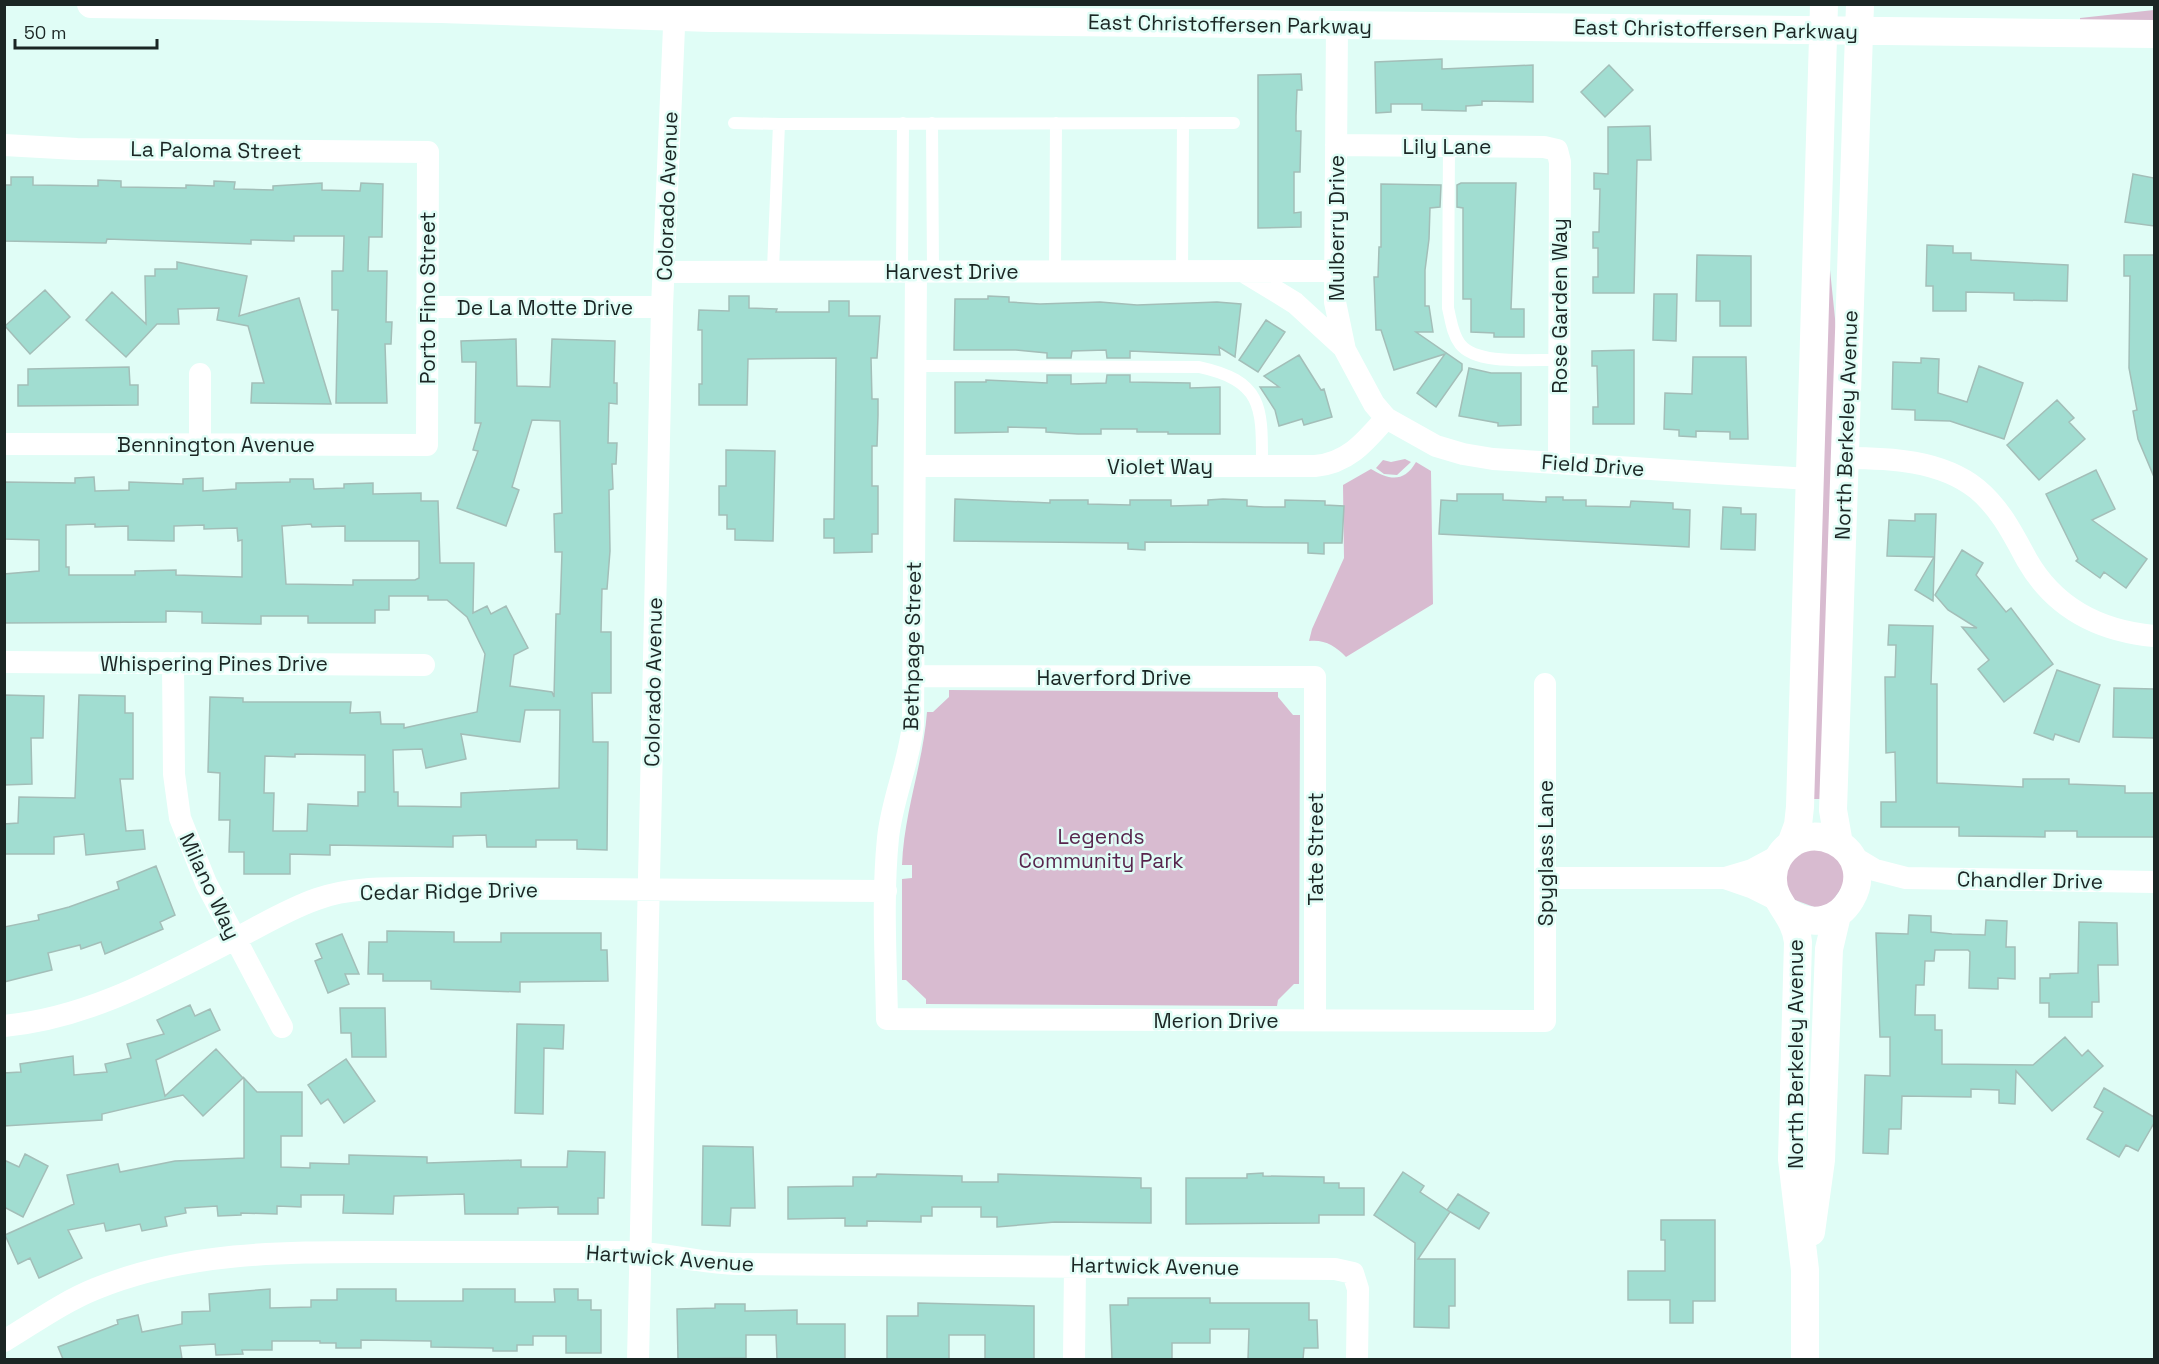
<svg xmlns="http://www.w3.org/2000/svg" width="2159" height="1364" font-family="'Space Grotesk',sans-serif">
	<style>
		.green { fill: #d8bbd0 }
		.building { fill: #a1ddd1; stroke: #a3beb8; stroke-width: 1.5; fill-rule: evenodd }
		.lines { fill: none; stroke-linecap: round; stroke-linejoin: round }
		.service { stroke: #fff; stroke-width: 12 }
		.minor { stroke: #fff; stroke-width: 22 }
		.tertiary { stroke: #fff; stroke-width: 28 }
		.labels { text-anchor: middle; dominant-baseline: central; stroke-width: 5; stroke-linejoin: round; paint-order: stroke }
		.street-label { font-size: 21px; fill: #1b2624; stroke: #e0fdf6 }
		.park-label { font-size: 21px; fill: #58254d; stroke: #e0fdf6 }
	</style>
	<rect width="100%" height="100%" fill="#e0fdf6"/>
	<path class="green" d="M2154,10v13l-74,-1v-4z
		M1826,270h4l6,58 -13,471h-13z
		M1405,459l6,3 -14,13 -13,-1 -8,-6 7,-8 8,2z
		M1416,462l15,9 2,133 -87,53c-10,-11 -22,-18 -37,-16l3,-12 32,-71 -1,-73 28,-16c18,11 33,14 45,-7z
		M949,690l329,2v5l15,18h7l-1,269h-5l-16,16 -1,6 -351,-2v-5l-20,-19h-4v-101l10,-1v-13h-10c2,-53 21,-101 25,-153h6l16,-15z
		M1802,847l32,4 15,27 -24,33 -41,-15v-34z"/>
	<path class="building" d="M1442,59v10l91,-4v37l-51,-1v4l-16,1v5l-44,-1v-6h-31v8l-15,1 -1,-51z
		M1609,65l24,25 -28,27 -24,-25z
		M1301,74l1,16h-5l-1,26v15h5l-1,41h-6v41l7,-1v15l-43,1v-153z
		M1650,126l1,34h-14l-3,133h-41v-16h5v-29h-5v-16h6l1,-43h-6v-16l14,1v-47z
		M2133,174l21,4v48l-29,-4z
		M11,177h22v8l65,1v-6l23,1v6l65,1v-3l28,1v-5l21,1 -1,7 39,1v-4l49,-3v7l38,1 1,-8 22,1 -1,53h-13l-1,34h19l-1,51h6l-1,22h-6l2,59h-51l2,-93h-6v-39h11l1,-35h-50v5l-43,-1v4l-144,-5 -1,4 -102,-2v-56h7z
		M1461,183h55l-5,126h13v28h-30v-4l-23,-1v-33h-8v-91l-6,-1v-22z
		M1381,184l60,1 -1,22 -10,1 -1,31 -4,31v36h4l4,26h-17l46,32v6l-26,37 -19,-14 28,-39 -51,16 -13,-40h-5l-2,-53h4l1,-30h2z
		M1927,245l26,1v7h18v7l97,5 -1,36 -53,-1v-7l-48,-1v19h-33v-25h-7z
		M1697,255l54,1v70h-31v-25h-24z
		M2124,255h30v222l-16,-38 -5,-28 4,-1 -8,-42 1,-92h-6z
		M177,262l70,14 -8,40 60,-18 32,106 -80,-1 1,-20h12l-16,-57 -31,-6 2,-12 -41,1 1,15h-22l-31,33 -40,-37 26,-28 34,32 -1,-48h10v-7h22z
		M45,290l25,27 -40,37 -25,-28z
		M1654,294h23l-1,47 -23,-1z
		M729,296h20v12l28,1 -1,3h53v-11h20v15h31l-3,42h-6l1,41h6v16l-1,31h-5v40h6v48h-6v18l-38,1v-15h-10v-19h10l2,-161 -88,1 -1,46h-48v-21h3v-54h-4l1,-20 30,1z
		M988,296l21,1v5l31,2 60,-2 37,3 80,-3 24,2 -6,53 -16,-10 1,8 -90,-4v7h-23l-1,-8 -34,1 -1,7h-24v-5l-31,-3h-62l1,-51h33z
		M1266,320l19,12 -27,40 -19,-12z
		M516,339l1,47 33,1 2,-48 63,2 -1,42h3v21l-8,-1 -1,40h9l-1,21h-4l1,25 -4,1 1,61 -3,38h-5l-1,43h10v61h-19l1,49h15l-1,108 -30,-1v-9h-41v7h-49l-1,-12 -33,1v11l-123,-2v10l-40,-1v20h-46v-22h-15l1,-32h-11l1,-47 -12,-1 2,-75 33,1v4h108l-1,11 30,-1 1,12h23v4l73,-16 8,-58 -18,-37 -20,-17h-19v-4h-39v14h-14v13h-67v-7h-47v8l-59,-1v-11l-36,-1v11l-162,1v-49l35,-3v-31l-35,-1v-57l71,1v-5l19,-1 1,14 34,-1v-8l54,2v-5l20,-1v13l33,-2v-6l54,-1v-3h23l1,10 30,-1v-4l29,-1v11l48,-1v8h17l2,62h34l-1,50 14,-7 4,8 15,-8 22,42 -14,7 -4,31 42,6 2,5 2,-83h4l2,-62h-7l-1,-38 8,-1 -2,-92 -28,-1 -20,67 7,3 -13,36 -49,-18 21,-57 -5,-1 8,-27h-6l1,-61h-14l-1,-21zM95,524v3l33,-1v14l46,1v-15l30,-1v4l33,-1 1,13 4,-1v37l-66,-2v-5l-41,1v4h-66v-8h-3v-42zM311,524l1,3 33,-1v15h74v37l-4,2h-62v5l-67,-1 -4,-58zM525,710h35l-1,78 -98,5v14l-63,-1v-14h-4l-1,-42 29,-1 4,19 40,-9 -5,-25 59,8zM295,754l70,1v37h-7v14l-50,-2 -1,27h-34l1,-38h-10l1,-37 30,1z
		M1634,350v74h-41v-17h5l-1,-41h-5v-15z
		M1299,355l22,35 3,-1 8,28 -28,8 -2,-6 -23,7 -4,-16 -15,-23h19l-15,-11z
		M1693,357h53l2,82h-18v-7l-34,-1v6l-17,-1v-6l-15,-1 1,-36 27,1z
		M1921,358l18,1 -1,34 29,9 12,-36 44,17 -19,56 -54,-18 -35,-1v-10l-23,-1 1,-47 28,1z
		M129,367l1,18h8v20l-120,1v-21h10v-16z
		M1469,368l22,5h30v52l-23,1v-3l-39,-7z
		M1047,375h24v9l35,-1 1,-8h23v7l60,1v5l30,-1v47h-52v-2h-31v-3h-36v5h-23l-32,-2v-4l-38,-1v5l-53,1v-51h31v-2l61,3z
		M2057,400l17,18 -5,4 16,17 -46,41 -32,-35z
		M726,450l49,1 -2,90 -38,-1v-11h-8v-14h-8v-29h7z
		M2096,470l19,39 -23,11 55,39 -21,29 -22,-16 -4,6 -24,-17 2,-2 -32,-65z
		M1457,494h46v6l43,2v-5h17v3h23v6l44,1 1,-6 42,2v6l17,1 -1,37 -250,-13 2,-34 16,1z
		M955,499l95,4v-3h38v4l42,1v-5h41v6l37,-1v-5l15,-1 24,1v6l17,1h21v-7l40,1v4l19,1 -2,37h-18v11l-16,-1v-10l-163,-1v8l-17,-1v-6l-174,-2z
		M1723,507l18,1v6h15l-1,36 -34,-1z
		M1915,514h21l-3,87 -18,-11 19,-33 -47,-1 2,-36 26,1z
		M1962,550l21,13 -7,12 30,37 5,-4 42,56 -49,38 -26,-33 11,-9 -27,-33 15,1 -29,-18 -13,-15z
		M1889,625l44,1 -2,58h6v99l86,4v-8h46v5l56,2v7h29v44h-77v-6h-32v6l-86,-1v-9h-78v-25h15l-1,-50 -9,1 -1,-76h10l1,-32h-8z
		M2057,670l43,15 -21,57 -24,-8 -2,6 -19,-7z
		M2114,688l40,1v49l-41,-1z
		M4,695l40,1 -1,42h-12l1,46 -28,1z
		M79,695l46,1v17h8v66h-13l6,52 17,-1 2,19 -59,6 -2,-21 -30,3v17h-50v-30l14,-1 1,-26 56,1z
		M156,866l19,49 -15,7 3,7 -58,25 -4,-12 -20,7 -1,-4 -32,8 4,17 -48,12v-55l35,-7 -1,-5 31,-8 50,-18 -2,-7z
		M1909,915l22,1v16l21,2 33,1 1,-15 21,1 -1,26h9v32l-17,-1v11l-29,-1 1,-36 -2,-2h-33l-1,11h-9l-1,24h-8l-1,30h20v15h7v34l91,1 32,-28 17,19 6,-6 15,16 -51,45 -36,-40 -1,33 -16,-1v-13l-28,-1v8l-69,-1 -1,33h-12l-1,25 -25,-1 2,-78 25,1v-39h-10l-4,-104 32,1z
		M2079,922l38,1 1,42h-20l1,37h-7v15h-43v-14h-9v-25h10v-4l28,-1z
		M387,931l67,1v10h47v-9h100v17h6l1,31 -88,1v10l-89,-3v-8h-48v-7h-15l1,-32h18z
		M342,934l17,40h-14l4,10 -21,9 -13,-32 7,-3 -6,-14z
		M190,1005l5,11 15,-7 10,21 -64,30 9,36 51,-47 27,29 -40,38 -20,-21 -81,19v6l-98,6v-53l17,-1 -1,-8 53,-8 1,19 33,-3 -2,-8 26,-6 -4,-14 37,-10 -7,-14z
		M340,1008h45l1,49h-34l-1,-24h-10z
		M517,1024l47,1 -1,24 -19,-1 -1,66 -28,-1z
		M346,1059l29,42 -31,22 -16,-24 -7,5 -13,-19z
		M244,1078l13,14h45v44h-21v31l29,1v-5l39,1v-9l78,2v6l94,-3v7h46l1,-16 37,1 -1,46h-6v16h-40v-7l-40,1v6h-53l-1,-20 -70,2 -1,18 -50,-1 1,-18h-43v12l-24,-1v8l-36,-1v2l-23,1 -1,-10 -32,2 1,5 -21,4 2,9 -25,5 -2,-7 -34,7 -2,-8 -36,7 14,28 -43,20 -9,-20 -12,6 -13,-29 69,-31 -7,-29 51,-11 2,8 55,-11 69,-3z
		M2104,1088l50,29v6l-16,28 -12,-6 -7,12 -32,-18 16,-27 -9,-5z
		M703,1146l50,1 2,61h-24l-1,18 -28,-1z
		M25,1154l23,12 -25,51 -19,-10v-47l15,7z
		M1403,1172l21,14 -4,6 30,20 -32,47h37v47h-6v22l-35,-1 1,-84 -41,-28z
		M1263,1173v3l61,1v6h15v5h25v27h-45v8l-133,1v-46h61v-4z
		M877,1174l85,2v6h36v-8l143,4v10h10v35l-96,-1 -58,5v-10h-16v-10h-49v9h-11v6l-54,-1v5h-22v-8l-57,1v-32l65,-1v-9h23z
		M1458,1194l31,19 -10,16 -32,-19z
		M1661,1220h54v81h-22v22h-23v-23h-42v-29h37v-31h-4z
		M270,1289v19l41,-1v-7h26v-11h59v12h67v-12h52v13h40l-1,-13h24v11h13v10h10v43h-35v-17h-33v9h-16v6h-24v-3l-62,-1v-6l-70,-1v8h-25v-5h-16v-2h-48v9h-30l1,4 -27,1 -1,-11 -35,2 2,13h-119l-5,-12 60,-23 -1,-4 21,-5 4,17 40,-8v-12l28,-1 -1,-17z
		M1128,1298h82v5h99v17h8l1,28h-14l-1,11h-55l1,-30h-39v14h-38v16h-60l-2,-54h18z
		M918,1303l116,3v53h-49v-24h-36v24h-62v-43h31z
		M715,1304h30v7l52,-1v14h48v35h-68l-1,-24h-30v23l-68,1 -1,-50 38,-1z"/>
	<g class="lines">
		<path class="service" d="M734,123l45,1 -6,145
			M932,123l1,148
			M779,124l455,-1
			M1449,146l-1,162c3,12 4,25 12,36 17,22 74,15 99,16
			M902,271l1,-148
			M1055,271l1,-148
			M1182,271l1,-148
			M915,366l284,1c65,14 63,41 63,99"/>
		<path class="minor" d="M1337,25l-2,277 10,48 29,54 12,14 50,28 27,8 30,5 316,20
			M4,145l73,4 351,3 -1,293 -423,-1
			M1336,145l208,2 13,3 3,12 -1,301
			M916,271l-3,454c-4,38 -21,74 -25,113 -6,59 -2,121 -1,181l658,2v-337
			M663,272l671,-1
			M1246,273l49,30 48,44
			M427,307h235
			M200,444v-70
			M1845,458c44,0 96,2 132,31 23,19 36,45 50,71 28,49 73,71 127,76
			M915,466h400c33,-3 50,-24 71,-48
			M4,662l420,3
			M173,663l1,111 6,44 26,65 76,144
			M914,676l401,1v343
			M1850,855l25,15 31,8 248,4
			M1545,878h180l27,-8 28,-15
			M1725,878l26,9 28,14
			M4,1026c85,-8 157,-49 231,-87 27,-14 53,-30 82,-40 30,-11 65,-11 96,-11l473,3
			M4,1341c30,-18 59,-39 91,-52 96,-39 195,-37 296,-37 78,0 155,0 233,0 38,0 75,11 113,12l598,5 18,4 5,16 -1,71
			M638,1360l24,-1053 13,-303
			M1074,1360l1,-95"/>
		<path class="tertiary" d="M91,4l350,5 270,9 1443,16
			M1791,844l7,-19 2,-18 24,-803
			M1839,844l-6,-34 27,-806
			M1788,912c54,35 98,-45 46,-71 -13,-6 -28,-6 -40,1 -13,8 -22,22 -21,38 0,23 22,34 25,62l-6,217 13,111v90
			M1811,1232l10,-72 8,-211 8,-34"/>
	</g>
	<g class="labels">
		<g class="street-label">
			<text transform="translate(1230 24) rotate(1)">East Christoffersen Parkway</text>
			<text transform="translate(1716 29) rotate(1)">East Christoffersen Parkway</text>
			<text x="1447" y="146">Lily Lane</text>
			<text transform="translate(216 150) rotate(1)">La Paloma Street</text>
			<text transform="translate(667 196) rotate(-88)">Colorado Avenue</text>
			<text transform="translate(1336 228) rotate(-90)">Mulberry Drive</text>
			<text x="952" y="271">Harvest Drive</text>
			<text transform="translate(427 298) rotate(-90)">Porto Fino Street</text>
			<text transform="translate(1559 306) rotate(-90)">Rose Garden Way</text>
			<text x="545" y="307">De La Motte Drive</text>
			<text transform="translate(1846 425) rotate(-88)">North Berkeley Avenue</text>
			<text x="216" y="444">Bennington Avenue</text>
			<text transform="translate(1593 465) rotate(4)">Field Drive</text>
			<text x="1160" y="466">Violet Way</text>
			<text transform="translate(912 646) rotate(-89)">Bethpage Street</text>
			<text x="214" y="663">Whispering Pines Drive</text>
			<text x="1114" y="677">Haverford Drive</text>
			<text transform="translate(653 682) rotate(-89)">Colorado Avenue</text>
			<text transform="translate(1315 849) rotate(-90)">Tate Street</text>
			<text transform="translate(1545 853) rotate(-90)">Spyglass Lane</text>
			<text transform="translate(2030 880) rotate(1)">Chandler Drive</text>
			<text transform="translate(210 886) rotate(65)">Milano Way</text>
			<text transform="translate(449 891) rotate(-1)">Cedar Ridge Drive</text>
			<text x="1216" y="1020">Merion Drive</text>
			<text transform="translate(1795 1054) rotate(-90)">North Berkeley Avenue</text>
			<text transform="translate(670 1258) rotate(4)">Hartwick Avenue</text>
			<text transform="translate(1155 1266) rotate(1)">Hartwick Avenue</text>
		</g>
		<g class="park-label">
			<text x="1101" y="836">Legends<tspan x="1101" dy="24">Community Park</tspan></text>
		</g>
	</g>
	<rect width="2159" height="1364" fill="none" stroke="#1b2624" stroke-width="12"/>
	<path d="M15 39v9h142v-9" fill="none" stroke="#1b2624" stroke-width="3"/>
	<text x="24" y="39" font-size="18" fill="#1b2624" stroke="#e0fdf6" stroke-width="4.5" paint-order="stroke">50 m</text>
</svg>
